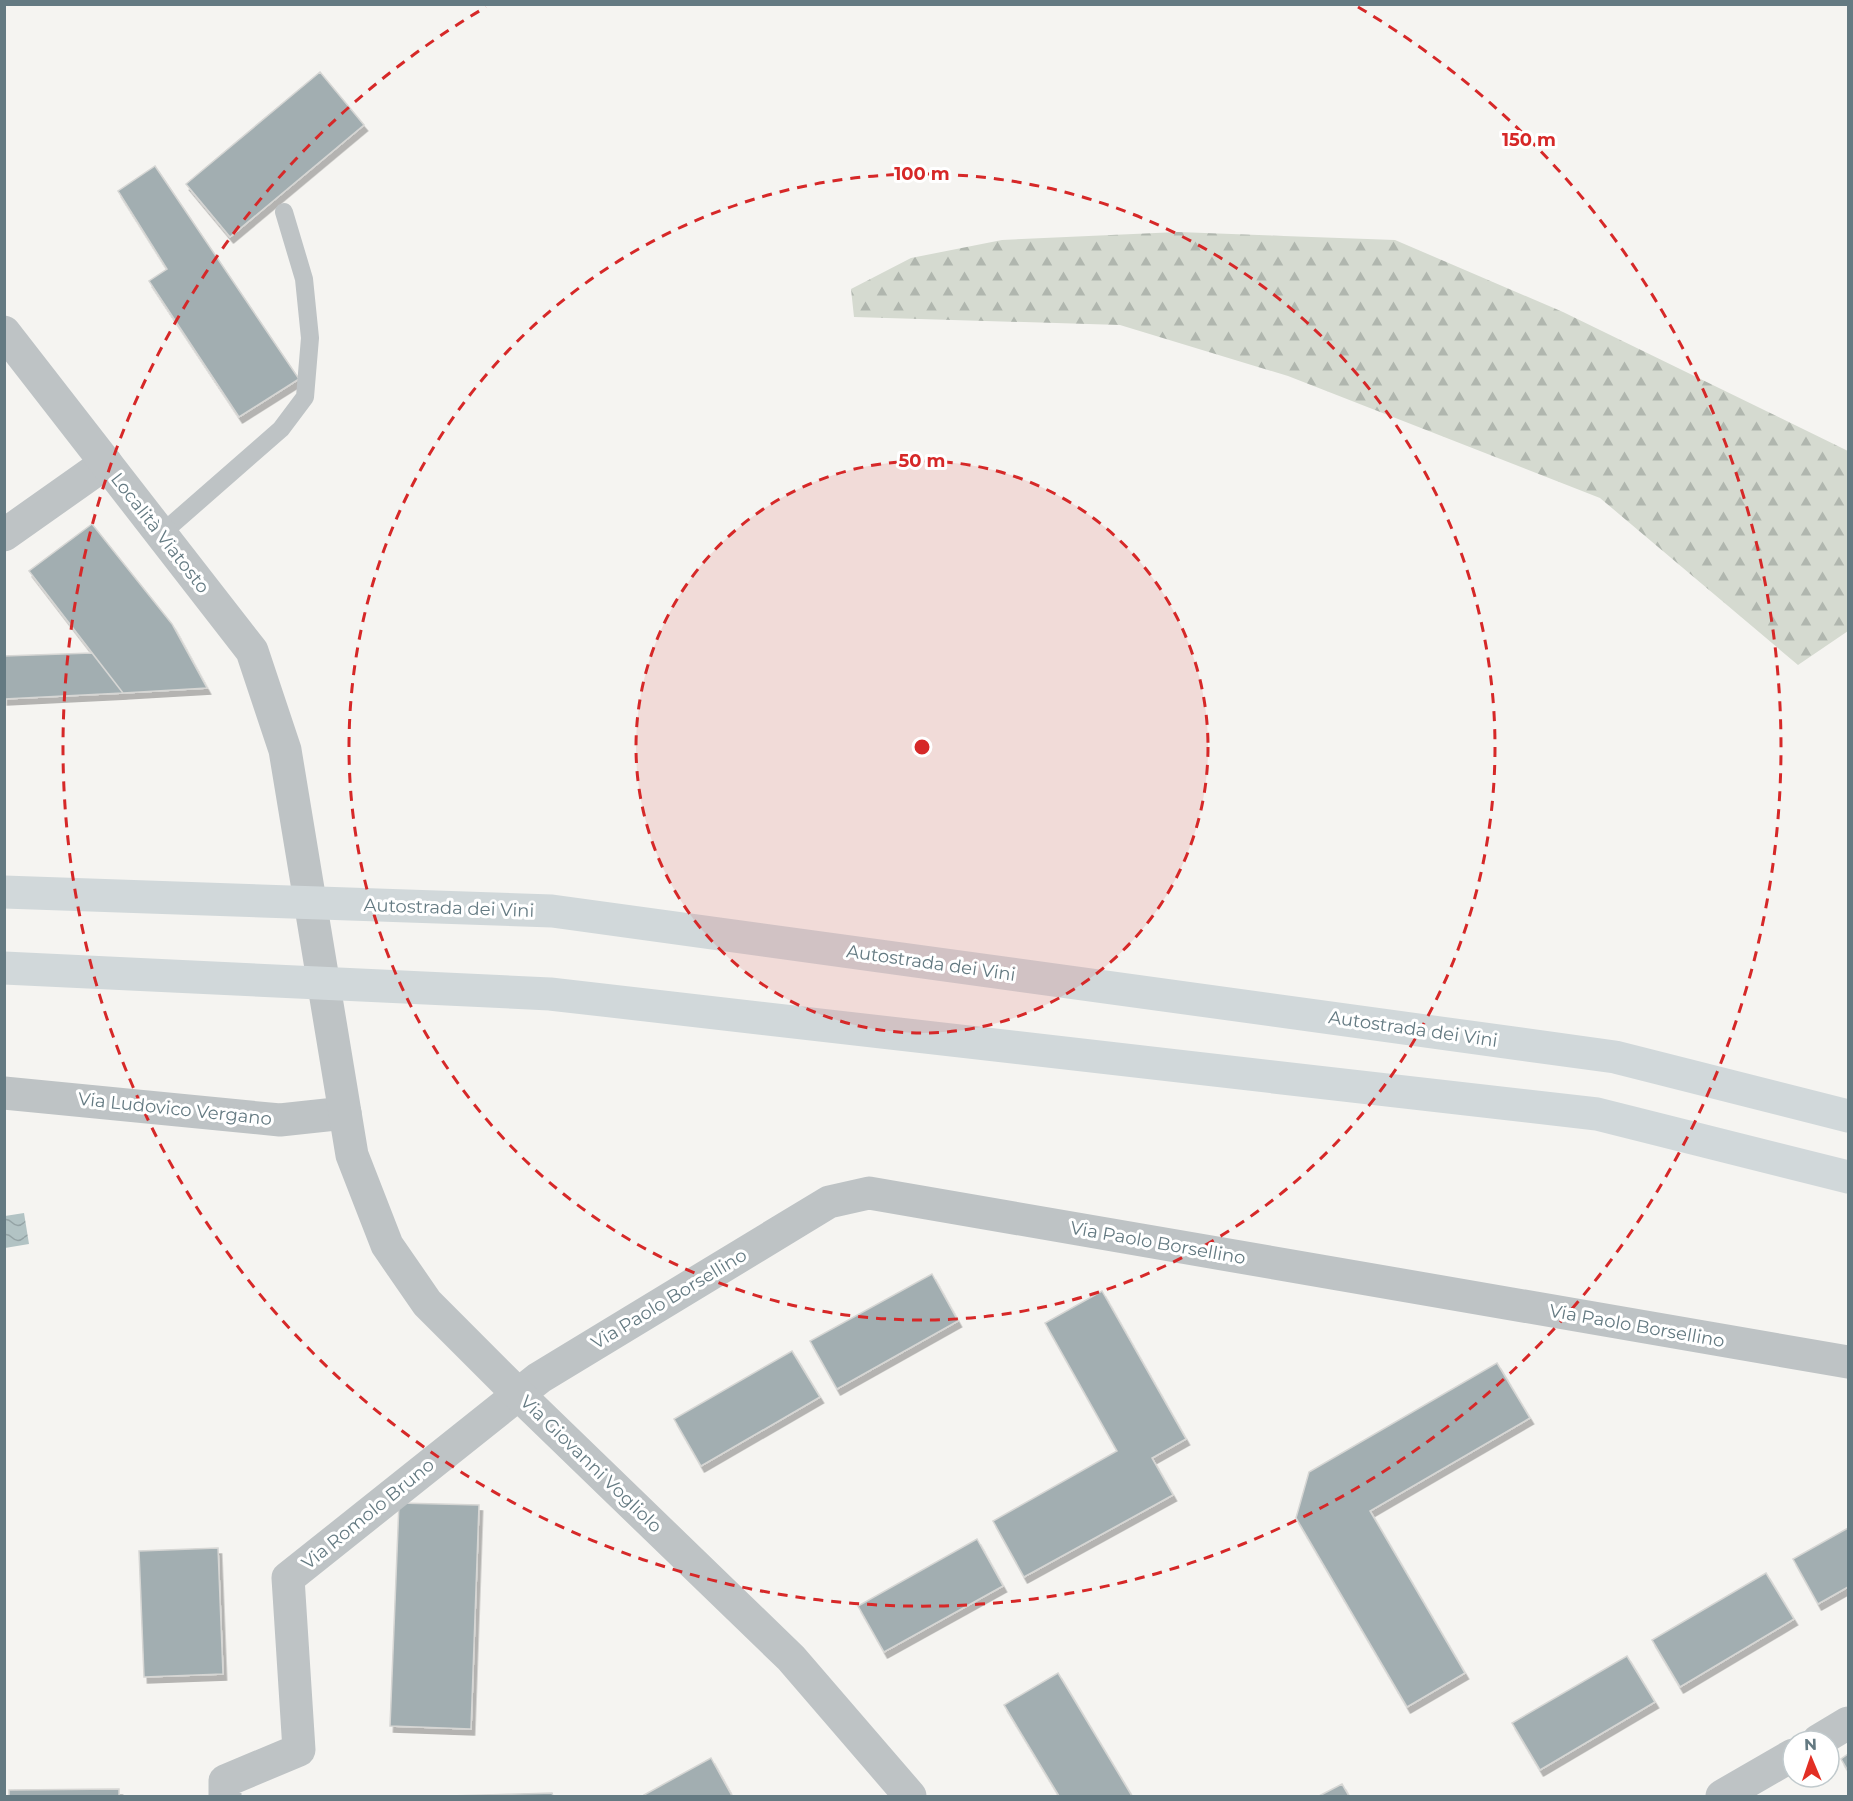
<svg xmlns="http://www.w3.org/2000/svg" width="1853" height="1801" font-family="Montserrat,sans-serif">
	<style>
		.forest { fill: url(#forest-firs) }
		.water { fill: url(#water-waves) }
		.building { fill: #a2aeb1; stroke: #d6d6d4; stroke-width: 1.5; filter: url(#shadow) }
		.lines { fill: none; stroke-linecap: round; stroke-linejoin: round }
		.service { stroke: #bec3c5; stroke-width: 18 }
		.minor { stroke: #bec3c5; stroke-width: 33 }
		.tertiary { stroke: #bec3c5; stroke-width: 33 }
		.motorway { stroke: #d1d8da; stroke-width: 33 }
		.ring { fill: none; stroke: #d62828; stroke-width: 3; stroke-dasharray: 10 8 }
		.labels { text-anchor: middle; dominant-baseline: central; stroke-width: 6; stroke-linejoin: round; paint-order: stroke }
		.street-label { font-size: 18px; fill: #647a82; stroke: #fff }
		.centre { fill: #d62828; stroke: #fff; stroke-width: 3 }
		.ring-label { font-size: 18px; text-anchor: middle; font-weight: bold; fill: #d62828; stroke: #fff; stroke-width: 6; stroke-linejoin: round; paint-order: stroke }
	</style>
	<defs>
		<pattern id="forest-firs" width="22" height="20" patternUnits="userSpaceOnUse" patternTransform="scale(1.5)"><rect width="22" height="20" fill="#d5dad0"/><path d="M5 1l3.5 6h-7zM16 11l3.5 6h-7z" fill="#b0b6ae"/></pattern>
		<pattern id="water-waves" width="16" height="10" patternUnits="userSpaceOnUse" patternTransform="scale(1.5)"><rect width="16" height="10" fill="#b2c3c4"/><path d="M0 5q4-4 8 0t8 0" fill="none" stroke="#94a3a5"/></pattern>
		<filter id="shadow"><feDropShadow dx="3.5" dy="6" stdDeviation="0" flood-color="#0004"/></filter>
	</defs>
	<rect width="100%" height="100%" fill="#f5f4f1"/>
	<path class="forest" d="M1178,232l217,8 168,72 285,139v180l-50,34 -198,-167 -312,-122 -168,-51 -266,-8 -3,-28 60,-31 91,-18z"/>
	<path class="water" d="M24,1213l5,31 -24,4v-32z"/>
	<path class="building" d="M320,72l44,53 -134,112 -44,-53z
		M155,166l144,213 -60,38 -90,-136 18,-12 -49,-78z
		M92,524l80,100 35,64 -84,5 -94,-122z
		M92,653l31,40 -119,6v-43z
		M932,1274l26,47 -121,68 -27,-48z
		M1102,1291l84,148 -34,19 21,37 -149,82 -31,-56 124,-70 -72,-128z
		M792,1351l28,46 -119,69 -27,-47z
		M1497,1363l33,55 -160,93 95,162 -58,34 -111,-189 13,-46z
		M399,1503l80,2 -8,224 -81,-3z
		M1848,1528v59l-30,17 -25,-45z
		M977,1539l26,47 -119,66 -26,-46z
		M218,1548l5,126 -79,3 -5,-126z
		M1766,1573l28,46 -114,68 -28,-47z
		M1627,1656l28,46 -115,68 -28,-47z
		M1058,1673l74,123h-73l-55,-91z
		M1848,1754v17l-7,-12z
		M711,1758l21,38h-87l-1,-1z
		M1342,1784l7,12h-30z
		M119,1789v7h-110v-6z
		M552,1793l1,3h-106z"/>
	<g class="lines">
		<path class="service" d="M161,534l120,-105 24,-32 5,-59 -6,-59 -20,-67"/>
		<path class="minor" d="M4,535l102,-72
			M4,1093l276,27 65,-7
			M1818,1741l30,-18
			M225,1796v-15l74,-31 -11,-172 251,-200 290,-176 40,-9 979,169
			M1722,1796l71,-41"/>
		<path class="tertiary" d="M4,332l248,319 33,99 67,405 35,90 40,58 91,91 273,264 119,138"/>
		<path class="motorway" d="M4,892l548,19 1063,146 233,59
			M4,968l546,26 1047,120 251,63"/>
	</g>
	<circle cx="922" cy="747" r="286" fill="#d62828" fill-opacity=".12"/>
	<g class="ring">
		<circle cx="922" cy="747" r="286"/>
		<circle cx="922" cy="747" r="573"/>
		<path d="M1358 7A859 859 0 1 1 486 7"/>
	</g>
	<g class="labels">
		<g class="street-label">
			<text transform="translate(160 533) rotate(52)">Località Viatosto</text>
			<text transform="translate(449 908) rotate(2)">Autostrada dei Vini</text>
			<text transform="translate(931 963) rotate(8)">Autostrada dei Vini</text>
			<text transform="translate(1413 1029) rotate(8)">Autostrada dei Vini</text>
			<text transform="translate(175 1109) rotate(6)">Via Ludovico Vergano</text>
			<text transform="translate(1158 1243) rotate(10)">Via Paolo Borsellino</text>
			<text transform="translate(669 1299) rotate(-31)">Via Paolo Borsellino</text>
			<text transform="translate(1637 1326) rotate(10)">Via Paolo Borsellino</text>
			<text transform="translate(591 1464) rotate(44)">Via Giovanni Vogliolo</text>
			<text transform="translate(368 1514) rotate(-39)">Via Romolo Bruno</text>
		</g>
	</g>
	<circle cx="922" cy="747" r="9" class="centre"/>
	<g class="ring-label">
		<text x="1529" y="146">150 m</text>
		<text x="922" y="180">100 m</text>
		<text x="922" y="467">50 m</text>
	</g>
	<rect width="1853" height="1801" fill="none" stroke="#647a82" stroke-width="12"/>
	<g transform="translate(1811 1759) rotate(358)"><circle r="28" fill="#ffffff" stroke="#c1cacd" stroke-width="1.5"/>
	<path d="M0-4.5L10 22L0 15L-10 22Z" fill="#e22f24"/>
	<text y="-9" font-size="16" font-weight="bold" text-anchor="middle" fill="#647a82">N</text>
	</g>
</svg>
